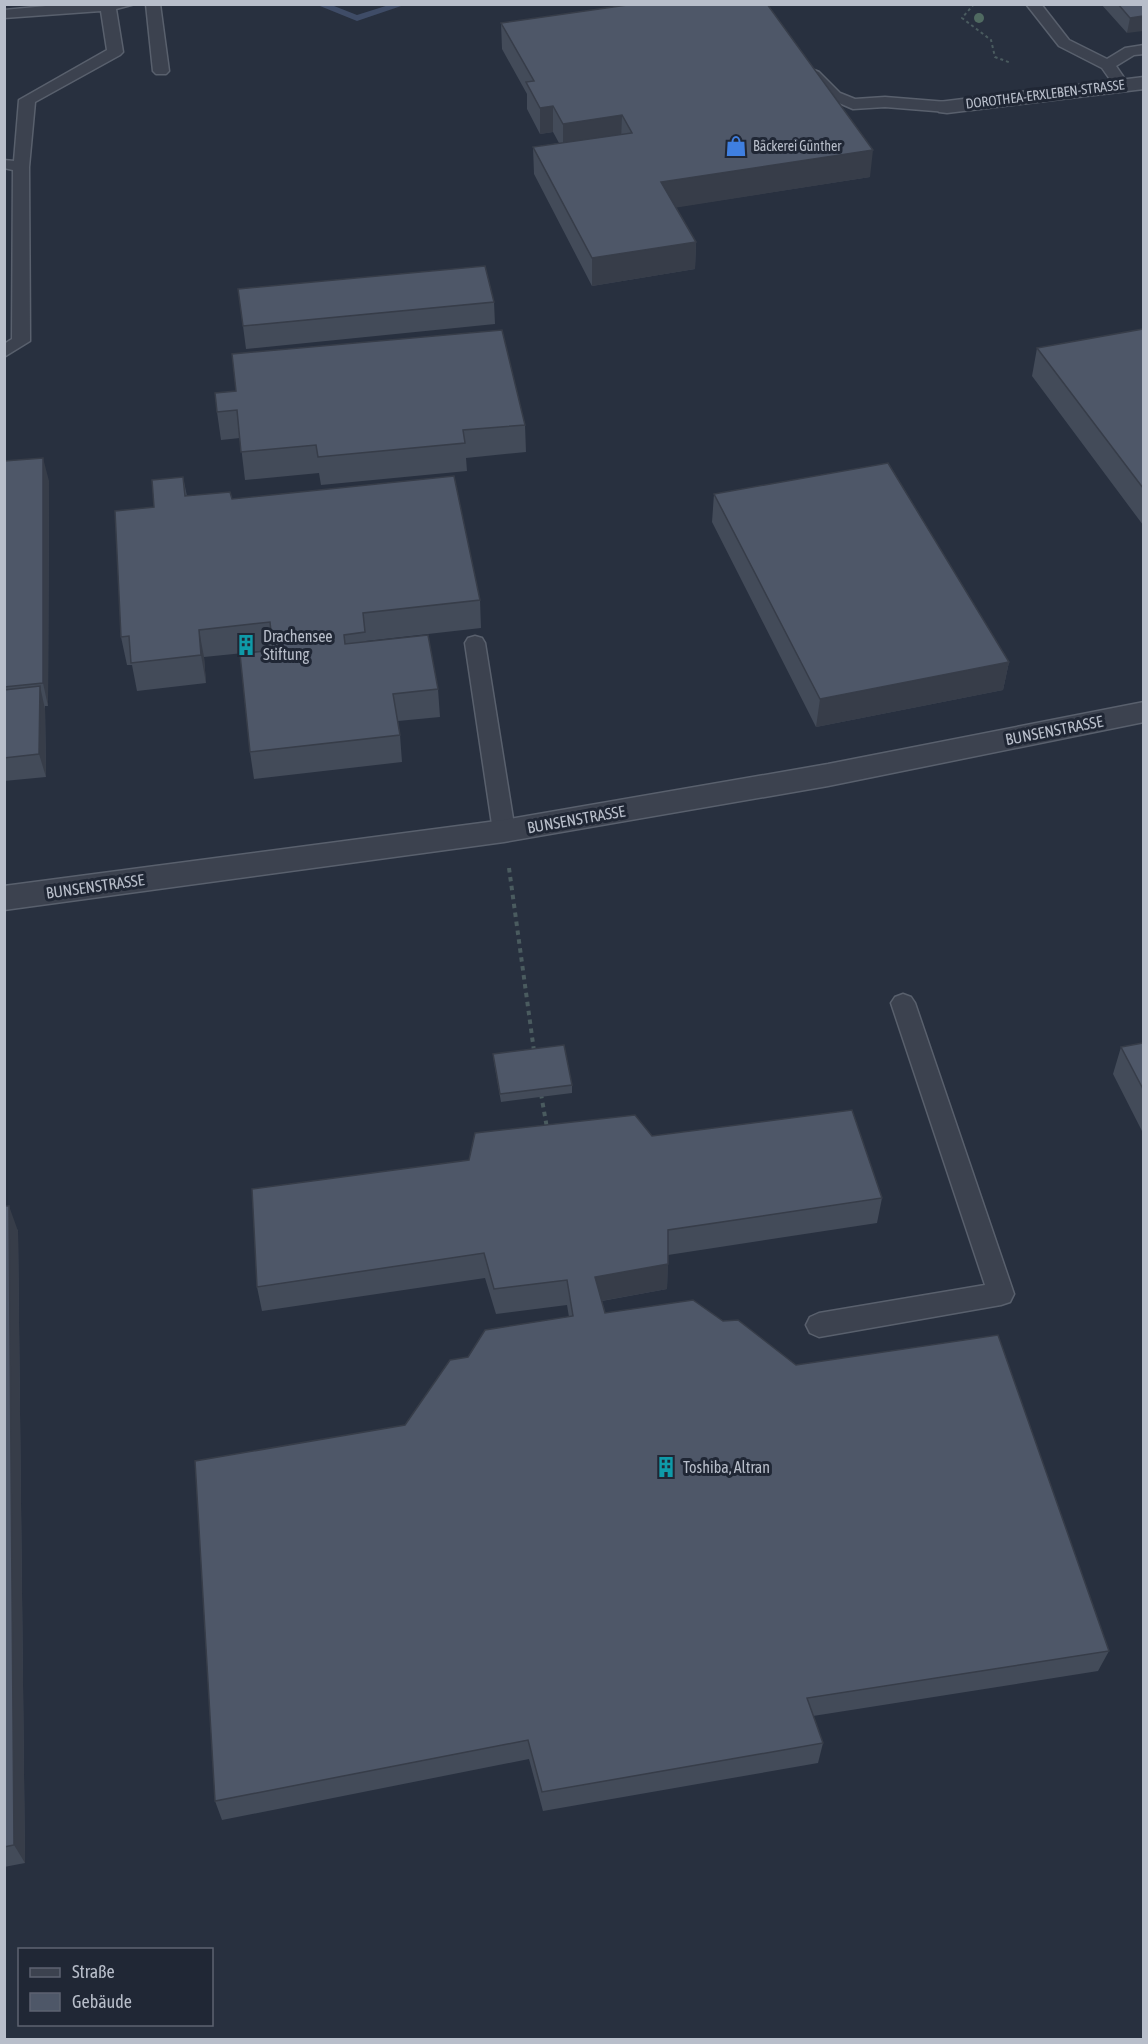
<svg xmlns="http://www.w3.org/2000/svg" width="1148" height="2044" font-family="'Asap Condensed',sans-serif">
	<style>
		.lines { fill: none; stroke-linecap: round; stroke-linejoin: round }
		.stream { fill: #3f4c67; fill-rule: evenodd }
		.service-casing { stroke: #59606d; stroke-width: 3 }
		.minor-casing { stroke: #59606d; stroke-width: 3 }
		.path-far1 { stroke: #4a5b5f; stroke-width: 2; stroke-dasharray: 3 3; stroke-linecap: butt }
		.path { stroke: #4a5b5f; stroke-width: 4; stroke-dasharray: 4.5 4.5; stroke-linecap: butt }
		.service { fill: #3c424f; fill-rule: evenodd }
		.minor { fill: #3c424f; fill-rule: evenodd }
		.tree { fill: #506a61 }
		.wall { fill: #434b59 }
		.shaded-wall { fill: #373d49 }
		.building { fill: #4e5768; stroke: #373d49; stroke-width: 1.5 }
		.labels { text-anchor: middle; dominant-baseline: central; stroke-width: 6; stroke-linejoin: round; paint-order: stroke }
		.far-street-label { font-size: 14px; fill: #b8beca; stroke: #202735 }
		.far-poi-label { font-size: 14px; fill: #b8beca; stroke: #202735; text-anchor: start }
		.poi-label { font-size: 16px; fill: #b8beca; stroke: #202735; text-anchor: start }
		.street-label { font-size: 16px; fill: #b8beca; stroke: #202735 }
	</style>
	<rect width="100%" height="100%" fill="#28303f"/>
	<g class="lines">
		<path class="stream" d="M315,4h14l28,11 35,-11h15l-50,17z"/>
		<defs>
			<path id="service" d="M67,4h68l-19,5 7,43 -3,3 -85,47 -6,65 1,174 -26,16v-13l8,-5 1,-169 -9,-2v-8l10,1 5,-61 88,-50 -6,-39 -97,7v-8z
				M146,4h14l9,67 -3,3h-10l-3,-3z
				M1026,4h15l28,36 38,19 18,-11 19,-3v9l-10,1 -18,11 13,19 -3,3h-10l-14,-20 -43,-22z
				M814,70l5,2 21,21 15,6 30,-2 62,5 8,5 -8,5 -62,-5 -32,2 -23,-10 -24,-24 3,-3z
				M475,636l7,2 3,5 30,188 -3,6 -8,2 -8,-2 -3,-6 -28,-188 3,-5z
				M903,994l8,3 4,6 99,291 -4,8 -9,3 -182,32 -9,-4 -4,-8 4,-8 9,-4 166,-28 -94,-282 4,-6z"/>
			<path id="minor" d="M1144,77v12l-197,24 -8,-1 -3,-5 3,-5 8,-1z
				M1144,702v20l-316,64 -324,56 -500,68v-24l500,-66 324,-56z"/>
		</defs>
		<use href="#service" class="service-casing"/>
		<use href="#minor" class="minor-casing"/>
		<path class="path-far1" d="M974,4l-12,14 29,22 4,17 16,6"/>
		<path class="path" d="M509,868l25,183
			M541,1094l6,34"/>
		<use href="#service" class="service"/>
		<use href="#minor" class="minor"/>
	</g>
	<circle class="tree" cx="979" cy="18" r="5"/>
	<path class="wall" d="M1101,4h42l-16,29z
		M501,23l369,154 -194,30 20,35 -1,27 -103,17 -58,-112 -1,-27 26,-4 -6,-11 -13,2 -13,-25v-15l-25,-45z
		M494,302l1,22 -249,25 -3,-23z
		M1143,329v196l-111,-149 5,-28z
		M215,393l310,32 1,27 -60,6 1,13 -146,14 -2,-12 -74,7 -5,-42 -19,2 -4,-28z
		M4,461l45,20 -1,225h-3l1,71 -42,4z
		M183,477l4,19 45,3 248,101 1,28 -115,13 72,48 2,28 -42,4 2,14 2,27 -148,17 -4,-27 22,-102 -68,7 2,26 -69,8 -5,-26h-5l-6,-28z
		M714,494l295,168 -6,28 -187,37 -104,-205z
		M1143,1043v90l-30,-59 8,-27z
		M493,1054l79,31v8l-71,9 -7,-40z
		M652,1136l230,62 -5,25 -209,32 -1,34 -65,12 3,12 504,338 -11,20 -285,45 10,27 -5,20 -275,48 -14,-52 -307,61 -7,-19 190,-376 63,-68 101,-40 -2,-12 -71,9 -11,-36 -223,33 -5,-24z
		M4,1206l14,25 7,632 -21,4z"/>
	<path class="shaded-wall" d="M1143,16v15l-16,2 3,-15z
		M553,106v26l-13,2v-26z
		M622,115l-1,27 -58,9v-27z
		M873,150l-3,27 -209,33v-28z
		M696,242l-1,27 -103,17v-28z
		M43,458l6,23 -1,225 -5,-23z
		M199,630l5,27 2,26 -5,-28z
		M1009,662l-6,28 -187,37 4,-28z
		M40,686l5,23 1,68 -7,-23z
		M9,1206l9,25 7,632 -11,-18z
		M668,1264l-1,25 -72,13v-25z"/>
	<path class="building" d="M634,4h133l106,146 -212,32 35,60 -104,16 -59,-111 99,-14 -10,-18 -59,9 -10,-18 -13,2 -14,-26 8,-1 -33,-58z
		M1118,4h25v12l-13,2z
		M485,266l9,36 -251,24 -5,-37z
		M1143,329v159l-106,-140z
		M502,330l23,95 -62,5 2,13 -147,14 -2,-12 -75,7 -4,-42 -20,2 -2,-19 21,-2 -4,-37z
		M43,458v225l-39,4v-226z
		M888,463l121,199 -189,37 -106,-205z
		M454,476l26,124 -117,13 2,19 -21,3 1,9 83,-9 10,54 -45,5 7,41 -150,17 -10,-98 33,-4 -3,-28 -71,8 2,25 -70,8 -2,-27 -8,1 -6,-126 39,-4 -2,-27 31,-3 2,19 45,-4 2,7z
		M40,686l-1,68 -35,4v-68z
		M1143,1043v46l-22,-42z
		M564,1045l8,40 -72,9 -7,-40z
		M852,1110l30,88 -214,32v34l-73,13 10,36 88,-13 30,21 15,-1 58,45 202,-30 111,316 -302,47 16,45 -281,49 -14,-52 -313,61 -20,-340 210,-36 45,-65 18,-3 17,-27 88,-14 -6,-36 -73,9 -10,-36 -227,34 -5,-98 217,-29 6,-27 160,-18 17,21z
		M4,1206h5l5,639 -10,2z"/>
	<defs>
		<symbol id="shop-bare" viewBox="-9 -9 18 18"><path d="M-5-2.5h2.3a2.7 3.5 0 0 1 5.4 0H5L5.5 6h-11ZM-1.5-2.5h3a1.5 2.3 0 0 0-3 0Z" fill="#3f7fe0" stroke="#202735" stroke-width="2.5" paint-order="stroke"/></symbol>
		<symbol id="building-bare" viewBox="-9 -9 18 18"><path d="M-4-6H4V6H1V3H-1V6H-4ZM-2.5-4.3h1.7v1.8h-1.7ZM.8-4.3h1.7v1.8H.8ZM-2.5-1h1.7V.8h-1.7ZM.8-1h1.7V.8H.8Z" fill="#0f9aa8" stroke="#202735" stroke-width="2.5" paint-order="stroke"/></symbol>
	</defs>
	<g fill-rule="evenodd">
		<use href="#shop-bare" x="721" y="131" width="30" height="30"/>
		<use href="#building-bare" x="231" y="630" width="30" height="30"/>
		<use href="#building-bare" x="651" y="1452" width="30" height="30"/>
	</g>
	<g class="labels">
		<g class="far-street-label">
			<text transform="translate(1045 94) rotate(-7)">DOROTHEA-ERXLEBEN-STRASSE</text>
		</g>
		<g class="far-poi-label">
			<text x="753" y="146">Bäckerei Günther</text>
		</g>
		<g class="poi-label">
			<text x="263" y="636">Drachensee<tspan x="263" dy="18">Stiftung</tspan></text>
			<text x="683" y="1467">Toshiba, Altran</text>
		</g>
		<g class="street-label">
			<text transform="translate(1054 730) rotate(-11)">BUNSENSTRASSE</text>
			<text transform="translate(576 819) rotate(-10)">BUNSENSTRASSE</text>
			<text transform="translate(95 886) rotate(-8)">BUNSENSTRASSE</text>
		</g>
	</g>
	<rect width="1148" height="2044" fill="none" stroke="#b8beca" stroke-width="12"/>
	<rect x="18" y="1948" width="195" height="78" fill="#202735" stroke="#5d6371" stroke-width="1.5"/>
	<rect x="30" y="1968" width="30" height="9" fill="#3c424f" stroke="#5d6371" stroke-width="1.5"/>
	<text x="72" y="1978" font-size="18" fill="#b8beca">Straße</text>
	<rect x="30" y="1993" width="30" height="18" fill="#4e5768" stroke="#5d6371" stroke-width="1.5"/>
	<text x="72" y="2008" font-size="18" fill="#b8beca">Gebäude</text>
</svg>
